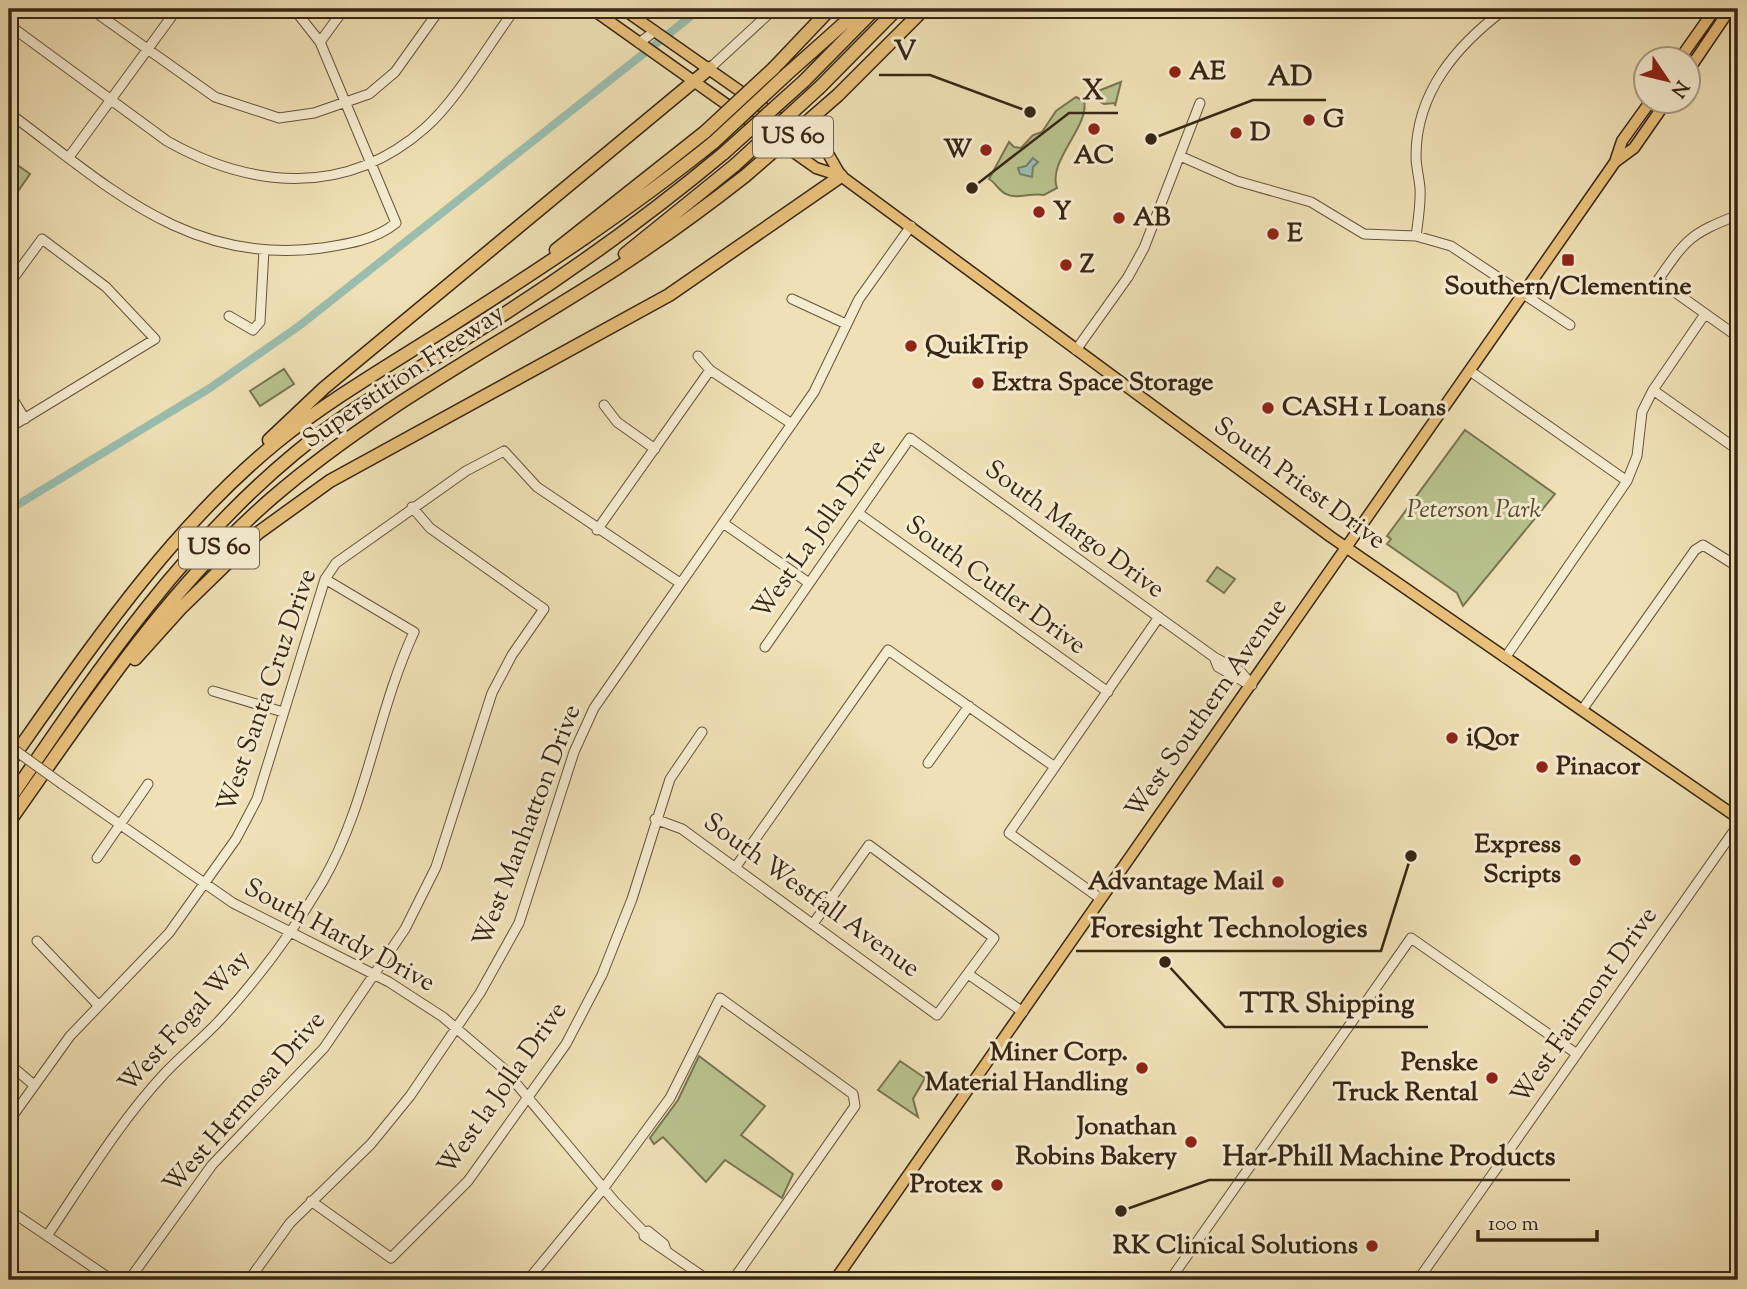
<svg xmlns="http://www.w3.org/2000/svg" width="1747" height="1289" font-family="'Sorts Mill Goudy',serif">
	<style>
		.green { fill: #b8c28e; stroke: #787451; stroke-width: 2 }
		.water { fill: #9abdae; stroke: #728170; stroke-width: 2 }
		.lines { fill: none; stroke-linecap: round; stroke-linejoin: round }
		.canal { stroke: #9abdae; stroke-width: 8 }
		.minor-casing { stroke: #65543c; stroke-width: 11 }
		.major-casing { stroke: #372614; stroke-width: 13 }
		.highway-casing { stroke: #372614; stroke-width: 15 }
		.minor { stroke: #f5ebcf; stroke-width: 9 }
		.major { stroke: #e8c07a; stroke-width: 10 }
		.highway { stroke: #e8c07a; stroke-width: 12 }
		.minor-bridge-casing { stroke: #65543c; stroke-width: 11; stroke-linecap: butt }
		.highway-bridge-casing { stroke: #372614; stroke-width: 15; stroke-linecap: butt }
		.minor-bridge { stroke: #f5ebcf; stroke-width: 9 }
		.highway-bridge { stroke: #e8c07a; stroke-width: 12 }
		.poi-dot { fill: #8f2418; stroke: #f5ebcf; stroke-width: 2.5 }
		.labels { text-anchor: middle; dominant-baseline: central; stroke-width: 6; stroke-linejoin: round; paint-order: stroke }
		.shield { fill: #f5ebcf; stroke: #70614c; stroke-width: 2 }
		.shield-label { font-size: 24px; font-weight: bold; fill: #372614 }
		.poi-label { font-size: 26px; font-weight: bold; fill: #372614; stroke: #f5ebcf; text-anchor: start }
		.street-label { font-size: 26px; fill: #372614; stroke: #f5ebcf }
		.park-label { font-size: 26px; font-style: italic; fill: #574d32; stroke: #f5ebcf }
		.leader { fill: none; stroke: #372614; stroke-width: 2.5 }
		.callout-dot { fill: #372614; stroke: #f5ebcf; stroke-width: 2.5 }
		.callout-label { font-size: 28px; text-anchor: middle; font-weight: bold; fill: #372614; stroke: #f5ebcf; stroke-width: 6; stroke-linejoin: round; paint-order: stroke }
	</style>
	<rect width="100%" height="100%" fill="#efe0b5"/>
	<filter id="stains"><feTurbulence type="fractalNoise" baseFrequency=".00286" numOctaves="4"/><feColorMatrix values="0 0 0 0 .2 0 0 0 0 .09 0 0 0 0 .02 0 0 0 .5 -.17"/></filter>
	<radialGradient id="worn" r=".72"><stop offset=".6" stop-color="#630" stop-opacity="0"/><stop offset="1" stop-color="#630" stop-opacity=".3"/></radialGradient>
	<path class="green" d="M1121,82l-6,24v-3l-11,1 -16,-9z
		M1076,97l8,4c6,25 -37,60 -27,87l-13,7c-12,-3 -28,5 -38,-1 -8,-4 -10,-11 -17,-15l20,-37 5,5 7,1 12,-13 9,-3 14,-21z
		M9,159l21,15 -21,30z
		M284,369l10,15 -34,22 -10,-15z
		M1465,430l90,64 -92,112 -6,-13 -70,-49 4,-5 -4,-3z
		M1217,567l18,12 -11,14 -17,-12z
		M699,1056l66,50 -24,29 52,39 -11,24 -57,-38 -19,22 -43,-45 -9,7 -4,-6 28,-38z
		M900,1061l25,17 -12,21 5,18 -40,-27z"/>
	<path class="water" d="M1033,158l5,4 -5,5 -1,10 -12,-3 -2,-6 8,-2z"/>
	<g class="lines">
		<path class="canal" d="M9,510l201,-122 89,-62 401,-317"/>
		<defs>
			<path id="minor" d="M91,9l124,88 64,21 35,-5 55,-19 26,-22 45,-63
				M9,17l6,-8
				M9,25l158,116c85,48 180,56 258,-13 32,-28 64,-84 90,-119
				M320,42l24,-33
				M639,43l16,-12
				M710,68l64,-59
				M9,113c99,73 179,153 313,135 26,-4 53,-8 74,-25l-76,-181 -26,-33
				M1180,156l57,25 74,21 53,32 52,2 35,10 119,79
				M69,157l108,-148
				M1736,166l2,3
				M1738,215c-48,19 -51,23 -80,65l80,57
				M1416,236c2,-15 5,-32 4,-48 -1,-11 -4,-22 -4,-32 0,-64 41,-111 89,-147
				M9,284l33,-45 64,48 49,52 -146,89
				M792,299l54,25
				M229,316l24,14 7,-8 4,-72
				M1076,350l52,-73 16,-29 56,-145
				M698,356l12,14 82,54
				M1470,371l157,110
				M1653,390l85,60
				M9,393l16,26
				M604,405l13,17 38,27
				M858,513l250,179
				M723,523l86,60
				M597,530l113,-160
				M765,647l145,-209 304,219 26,14 12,14
				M1214,657l4,10 32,18
				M1505,658l122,-177 10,-25 5,-44 11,-22 52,-76
				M213,691l70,21
				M1582,710l113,-160 8,-5 35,22
				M928,763l41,-57
				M62,784l171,119 156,79 54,35 61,52 111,133 29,30v4l64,44
				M655,819l27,10 255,186 57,-77 -125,-93 -56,79
				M97,858l51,-74
				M735,868l153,-218 167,117
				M1101,899l-92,-66 150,-216
				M37,941l61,64
				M968,974l55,38
				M9,1064l25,21
				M9,1121l61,-85 99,-103 67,-94 21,-40 68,-220 11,-16 130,-92 38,-20 33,36 143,96
				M311,1201l80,57 77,-77 98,-137 36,-69 30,-76 38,-120 32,-47
				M9,1210l103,70
				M644,1232l4,-1 16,13 2,6
				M47,1236c37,-55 73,-115 118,-163 17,-18 37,-34 54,-52 39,-42 75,-91 104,-140 44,-77 54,-169 91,-249l-89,-53
				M129,1280l83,-115 112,-117 81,-119 31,-62 56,-174 20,-38 32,-46 -114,-81 -18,-21
				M249,1280l41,-57 81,-79 39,-48 70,-103 39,-70 55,-171 20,-44 220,-316 45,-93 52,-73
				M528,1280l75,-91 67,-91 50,-100 133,96 2,12 -122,174
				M1170,1280l241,-342 166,116
				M1418,1280l320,-455"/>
			<path id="major" d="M592,9l224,159 25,8 490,361 407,281
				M623,9l204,143 14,24
				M1679,60l36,-51
				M1688,71l42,-62
				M1615,162l19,-14 32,-46
				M835,1280l780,-1118 7,-21 28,-39"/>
			<path id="highway" d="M774,68l56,-59
				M787,74l73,-65
				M804,81l71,-72
				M820,87l77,-78
				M838,95l86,-86
				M556,250l149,-118
				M625,254l110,-89
				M269,440l55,-52 386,-320
				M135,659l45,-50 78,-76 72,-52 339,-186 172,-119
				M9,763c80,-113 160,-233 268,-321 53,-43 114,-78 172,-115 91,-58 181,-117 265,-185
				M9,800c85,-124 168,-249 285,-346 57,-47 124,-84 185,-124 86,-54 167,-112 245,-177
				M9,822c80,-113 157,-232 263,-324 105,-91 228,-154 344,-229 44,-29 87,-60 129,-93"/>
		</defs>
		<use href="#minor" class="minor-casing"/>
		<use href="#major" class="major-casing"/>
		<use href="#highway" class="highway-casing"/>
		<use href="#minor" class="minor"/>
		<use href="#major" class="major"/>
		<use href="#highway" class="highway"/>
		<defs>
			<path id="minor-bridge" d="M9,746l53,38"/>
			<path id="highway-bridge" d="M705,132l69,-64
				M714,142l73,-68
				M724,153l80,-72
				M735,165l85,-78
				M745,176l93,-81"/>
		</defs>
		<use href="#minor-bridge" class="minor-bridge-casing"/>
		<use href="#highway-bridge" class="highway-bridge-casing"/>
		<use href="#minor-bridge" class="minor-bridge"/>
		<use href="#highway-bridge" class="highway-bridge"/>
	</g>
	<g class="poi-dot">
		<circle cx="1175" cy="72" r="7"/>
		<circle cx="1309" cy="120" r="7"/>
		<circle cx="1094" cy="129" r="7"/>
		<circle cx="1236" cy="133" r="7"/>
		<circle cx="986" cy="150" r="7"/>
		<circle cx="1039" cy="212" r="7"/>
		<circle cx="1119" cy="218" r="7"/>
		<circle cx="1273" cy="234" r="7"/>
		<rect x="1561" y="253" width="14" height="14" rx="3.5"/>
		<circle cx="1066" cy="265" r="7"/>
		<circle cx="911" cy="346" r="7"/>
		<circle cx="978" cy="383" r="7"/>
		<circle cx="1268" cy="408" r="7"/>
		<circle cx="1452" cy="738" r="7"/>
		<circle cx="1542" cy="767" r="7"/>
		<circle cx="1575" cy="860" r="7"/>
		<circle cx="1278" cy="882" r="7"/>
		<circle cx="1142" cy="1068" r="7"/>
		<circle cx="1492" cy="1078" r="7"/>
		<circle cx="1191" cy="1142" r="7"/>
		<circle cx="997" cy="1185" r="7"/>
		<circle cx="1372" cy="1246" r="7"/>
	</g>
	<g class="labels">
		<g class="shield">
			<rect x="753" y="116.5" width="80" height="41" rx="5"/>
			<rect x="179" y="527.5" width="80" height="41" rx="5"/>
		</g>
		<g class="shield-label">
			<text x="793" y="137">US 60</text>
			<text x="219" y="548">US 60</text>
		</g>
		<g class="poi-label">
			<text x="1189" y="72">AE</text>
			<text x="1323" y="120">G</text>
			<text x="1250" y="133">D</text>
			<text x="972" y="150" text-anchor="end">W</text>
			<text x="1094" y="156" text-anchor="middle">AC</text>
			<text x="1053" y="212">Y</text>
			<text x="1133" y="218">AB</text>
			<text x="1287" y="234">E</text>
			<text x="1080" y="265">Z</text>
			<text x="1568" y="287" text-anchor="middle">Southern/Clementine</text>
			<text x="925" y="346">QuikTrip</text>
			<text x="992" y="383">Extra Space Storage</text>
			<text x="1282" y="408">CASH 1 Loans</text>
			<text x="1466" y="738">iQor</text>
			<text x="1556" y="767">Pinacor</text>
			<text x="1561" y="845" text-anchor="end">Express<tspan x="1561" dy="30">Scripts</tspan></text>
			<text x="1264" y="882" text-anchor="end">Advantage Mail</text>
			<text x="1128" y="1053" text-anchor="end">Miner Corp.<tspan x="1128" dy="30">Material Handling</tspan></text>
			<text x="1478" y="1063" text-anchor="end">Penske<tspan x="1478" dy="30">Truck Rental</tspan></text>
			<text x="1177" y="1127" text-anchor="end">Jonathan<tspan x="1177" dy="30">Robins Bakery</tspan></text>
			<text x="983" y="1185" text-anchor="end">Protex</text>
			<text x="1358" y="1246" text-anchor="end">RK Clinical Solutions</text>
		</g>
		<g class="street-label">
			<text transform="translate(404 377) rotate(-34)">Superstition Freeway</text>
			<text transform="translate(1299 484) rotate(36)">South Priest Drive</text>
			<text transform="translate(820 530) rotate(-55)">West La Jolla Drive</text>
			<text transform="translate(1074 530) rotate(36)">South Margo Drive</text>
			<text transform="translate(995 586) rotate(36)">South Cutler Drive</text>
			<text transform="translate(268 691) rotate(-71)">West Santa Cruz Drive</text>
			<text transform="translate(1207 709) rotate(-55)">West Southern Avenue</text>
			<text transform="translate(528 826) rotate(-69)">West Manhatton Drive</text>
			<text transform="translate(811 896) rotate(36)">South Westfall Avenue</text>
			<text transform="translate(339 936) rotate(28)">South Hardy Drive</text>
			<text transform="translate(1585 1006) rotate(-55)">West Fairmont Drive</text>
			<text transform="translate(185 1022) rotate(-48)">West Fogal Way</text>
			<text transform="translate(503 1089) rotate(-55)">West la Jolla Drive</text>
			<text transform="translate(245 1103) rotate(-49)">West Hermosa Drive</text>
		</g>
		<g class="park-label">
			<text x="1474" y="510">Peterson Park</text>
		</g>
	</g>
	<path class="leader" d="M1030 112L930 75H879M1151 139L1253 100H1326M972 188L1069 113H1118M1411 856L1381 951H1076M1165 962L1225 1027H1428M1121 1211L1209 1180H1570"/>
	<g class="callout-dot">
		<circle cx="1030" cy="112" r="7"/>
		<circle cx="1151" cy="139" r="7"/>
		<circle cx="972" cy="188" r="7"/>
		<circle cx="1411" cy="856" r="7"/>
		<circle cx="1165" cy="962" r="7"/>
		<circle cx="1121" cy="1211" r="7"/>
	</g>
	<g class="callout-label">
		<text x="905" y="60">V</text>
		<text x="1290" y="85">AD</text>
		<text x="1093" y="99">X</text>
		<text x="1229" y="937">Foresight Technologies</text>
		<text x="1327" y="1012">TTR Shipping</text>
		<text x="1389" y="1165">Har-Phill Machine Products</text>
	</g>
	<rect width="1747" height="1289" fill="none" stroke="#efe0b5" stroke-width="35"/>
	<rect x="10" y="10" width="1726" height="1268" fill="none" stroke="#372614" stroke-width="3.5"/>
	<rect x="18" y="18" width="1712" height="1254" fill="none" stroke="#372614" stroke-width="2"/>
	<g transform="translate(1667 80) rotate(125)"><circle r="33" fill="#f5ebcf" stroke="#a99c84" stroke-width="2"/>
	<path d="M0-5L12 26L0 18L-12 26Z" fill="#8f2418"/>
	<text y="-10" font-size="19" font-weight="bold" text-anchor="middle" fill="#372614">N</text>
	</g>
	<path d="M1478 1230v10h119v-10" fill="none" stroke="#372614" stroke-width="3.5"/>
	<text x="1488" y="1230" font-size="21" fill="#372614" stroke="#f5ebcf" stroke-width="5" paint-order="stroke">100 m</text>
	<rect width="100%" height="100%" filter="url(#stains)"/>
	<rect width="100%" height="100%" fill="url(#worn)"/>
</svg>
